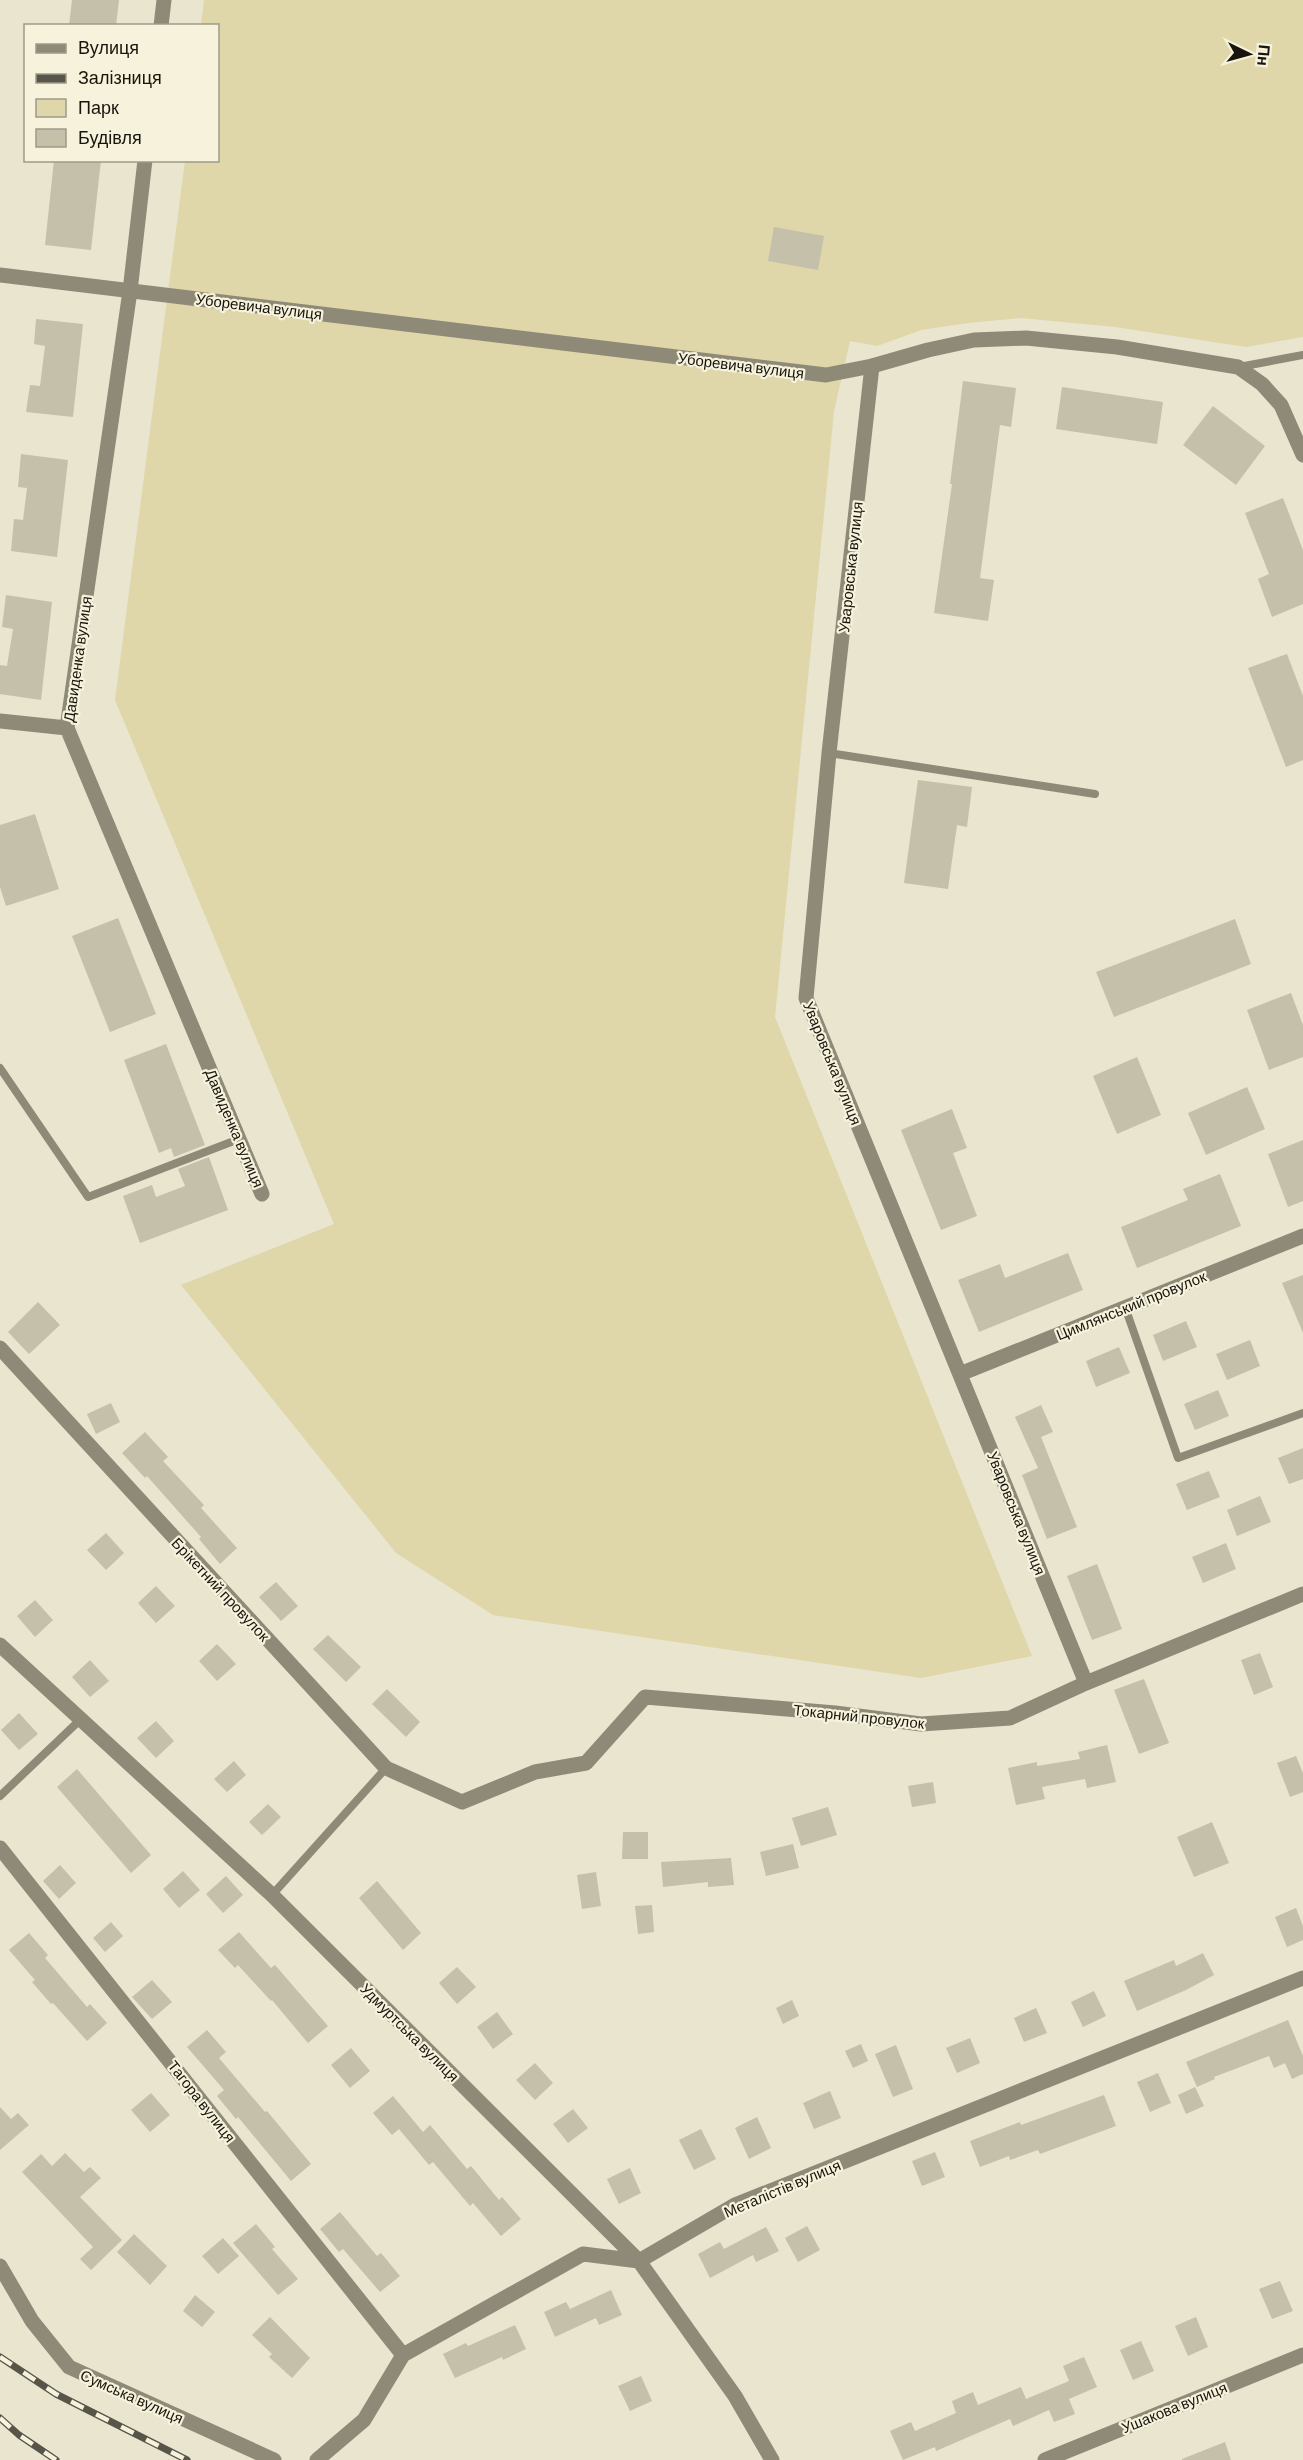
<svg xmlns="http://www.w3.org/2000/svg" width="1303" height="2460" font-family="Barlow,sans-serif">
	<style>
		.green { fill: #dfd6aa }
		.building { fill: #c4c0aa }
		.lines { fill: none; stroke-linecap: round; stroke-linejoin: round }
		.service { stroke: #8e8a77; stroke-width: 8 }
		.minor { stroke: #8e8a77; stroke-width: 15 }
		.tertiary { stroke: #8e8a77; stroke-width: 15 }
		.rail-casing { stroke: #575449; stroke-width: 7 }
		.rail { stroke: #f6f2dc; stroke-width: 4.5; stroke-dasharray: 14; stroke-linecap: butt }
		.labels { text-anchor: middle; dominant-baseline: central; stroke-width: 4.5; stroke-linejoin: round; paint-order: stroke }
		.street-label { font-size: 15px; fill: #17150e; stroke: #f6f2dc }
	</style>
	<rect width="100%" height="100%" fill="#e9e5cf"/>
	<path class="green" d="M204,0h1099v337l-57,10 -131,-20 -94,-9 -53,5 -47,7 -44,16 -27,-5 -16,70 -59,606 257,639 -111,22 -428,-63 -97,-62 -215,-268 153,-61 -219,-524 70,-539 33,-1v-134l-17,-1z"/>
	<path class="building" d="M72,0h47l-3,26h-47z
		M54,160h47l-10,90 -46,-5z
		M774,227l50,9 -6,34 -50,-9z
		M36,319l47,5 -10,93 -47,-5 4,-27 10,1 5,-40 -11,-2z
		M963,381l53,7 -5,39 -11,-2 -20,153 14,2 -6,41 -54,-8 18,-129h-2z
		M1062,387l101,15 -6,42 -101,-15z
		M1213,406l52,40 -29,39 -53,-40z
		M21,454l47,6 -11,97 -46,-6 3,-32 9,1 4,-32 -9,-1z
		M1283,498l20,52v54l-31,13 -14,-38 11,-5 -24,-61z
		M6,595l46,7 -11,98 -41,-6v-29l7,1 6,-37 -11,-2z
		M1287,654l16,42v64l-17,7 -38,-99z
		M918,780l54,7 -5,40 -10,-2 -9,64 -44,-6z
		M35,814l24,75 -53,17 -6,-19v-62z
		M118,918l38,96 -46,18 -38,-96z
		M1235,919l16,45 -137,53 -18,-45z
		M1291,993l12,32v32l-34,13 -22,-60z
		M166,1044l39,101 -31,12 -3,-9 -12,5 -35,-93z
		M1137,1057l24,58 -44,19 -24,-58z
		M1247,1087l18,42 -59,26 -18,-42z
		M952,1109l15,39 -14,5 24,63 -36,14 -40,-100z
		M1303,1140v61l-15,6 -20,-53z
		M209,1157l19,53 -88,33 -17,-47 29,-11 4,12 29,-11 -7,-17z
		M1220,1174l21,52 -104,42 -16,-41 67,-27 -5,-11z
		M1068,1253l15,37 -104,42 -21,-52 42,-16 5,14z
		M1303,1275v58l-21,-50z
		M38,1302l22,23 -31,29 -21,-22z
		M1186,1321l11,26 -34,14 -10,-26z
		M1250,1340l10,26 -33,14 -11,-26z
		M1119,1347l11,26 -34,14 -10,-26z
		M1218,1390l11,26 -34,14 -11,-26z
		M111,1403l9,19 -24,12 -9,-20z
		M1041,1405l12,27 -12,5 36,90 -30,12 -25,-64 16,-7 -23,-51z
		M145,1432l23,25 -5,4 41,44 -3,3 36,40 -17,16 -21,-25 2,-2 -54,-61 -2,2 -23,-25z
		M1303,1448v31l-14,5 -11,-26z
		M1209,1471l11,26 -33,13 -11,-26z
		M1260,1496l11,26 -34,14 -10,-26z
		M106,1533l18,20 -18,17 -19,-20z
		M1226,1543l10,26 -33,14 -11,-26z
		M1097,1564l25,65 -30,11 -25,-64z
		M276,1582l22,24 -17,15 -22,-24z
		M156,1586l19,20 -19,17 -18,-20z
		M35,1600l18,20 -18,17 -18,-21z
		M328,1635l33,32 -15,15 -33,-33z
		M217,1644l19,20 -19,17 -18,-20z
		M1260,1653l13,34 -19,8 -13,-35z
		M90,1660l19,21 -19,16 -18,-20z
		M1144,1679l25,64 -30,11 -25,-64z
		M387,1689l33,33 -14,15 -34,-33z
		M19,1713l19,21 -19,16 -18,-20z
		M156,1721l18,20 -18,17 -19,-20z
		M1107,1745l9,37 -29,6 -2,-9 -43,8 3,12 -29,6 -8,-37 29,-6v4l43,-7 -2,-7z
		M1296,1756l7,17v19l-13,5 -13,-34z
		M234,1761l12,14 -19,17 -13,-13z
		M77,1769l74,86 -20,18 -74,-86z
		M933,1782l3,21 -24,4 -4,-21z
		M268,1804l13,13 -19,18 -13,-13z
		M828,1807l9,28 -36,11 -9,-28z
		M1212,1822l17,41 -35,14 -17,-40z
		M623,1832h25v27h-26z
		M793,1844l6,24 -33,8 -6,-24z
		M731,1858l3,27 -26,2v-5l-45,5 -2,-25z
		M60,1865l16,18 -17,16 -16,-18z
		M183,1871l17,19 -21,18 -16,-19z
		M596,1872l5,34 -19,3 -5,-34z
		M226,1876l17,19 -20,18 -17,-19z
		M377,1881l44,52 -18,17 -44,-52z
		M652,1905l2,27 -16,2 -3,-28z
		M1296,1908l7,18v14l-16,7 -12,-30z
		M111,1922l12,14 -18,16 -12,-14z
		M239,1932l32,36 4,-3 53,61 -20,17 -36,-43 -1,1 -33,-36 -3,3 -17,-18z
		M29,1933l19,22 -3,3 42,49 3,-3 17,19 -20,18 -34,-38 -2,1 -19,-22 3,-2 -26,-30z
		M1203,1953l11,22 -28,15 -49,21 -13,-30 50,-21 2,6z
		M457,1967l19,20 -19,17 -18,-21z
		M152,1980l20,22 -20,17 -20,-22z
		M1094,1991l12,25 -23,11 -12,-25z
		M792,2000l7,16 -16,8 -7,-16z
		M1036,2008l11,25 -23,9 -10,-24z
		M497,2012l16,22 -20,15 -16,-22z
		M1288,2020l15,36v18l-11,5 -7,-16 -11,5 -5,-12 -55,21 1,2 -18,8 -11,-25z
		M207,2030l19,22 -7,6 46,54 2,-1 44,53 -20,17 -53,-64 -2,2 -19,-23 7,-6 -37,-43z
		M970,2038l10,25 -23,10 -11,-25z
		M861,2044l7,17 -15,7 -8,-17z
		M896,2045l17,44 -20,8 -18,-43z
		M351,2048l19,23 -20,17 -19,-23z
		M535,2063l18,20 -18,17 -19,-20z
		M1158,2073l13,30 -21,9 -13,-30z
		M1195,2087l9,19 -18,8 -8,-19z
		M830,2091l11,27 -27,11 -11,-26z
		M151,2093l19,22 -20,17 -19,-22z
		M1104,2095l12,31 -76,28 -2,-4 -28,10 -1,-4 -29,11 -10,-26 50,-19 1,3z
		M393,2096l30,36 7,-7 37,44 4,-3 28,34 3,-3 19,22 -20,17 -28,-33 -3,3 -37,-44 -4,3 -30,-36 -7,6 -19,-22z
		M0,2107l11,12 7,-6 11,12 -29,25z
		M573,2109l15,19 -20,15 -15,-19z
		M757,2117l14,31 -22,11 -14,-31z
		M701,2129l15,30 -22,11 -15,-30z
		M935,2152l10,25 -23,9 -10,-25z
		M65,2153l19,19 6,-5 11,11 -21,19 42,43 -31,30 -11,-11 13,-12 -71,-75 19,-18 11,12z
		M630,2168l11,25 -22,11 -12,-25z
		M340,2212l37,44 4,-3 19,23 -20,16 -37,-43 -4,3 -19,-23z
		M256,2224l19,23 -3,2 26,30 -20,16 -45,-52z
		M807,2226l13,24 -22,12 -13,-24z
		M766,2227l13,24 -23,11 -3,-7 -43,23 -12,-24 22,-12 4,7z
		M134,2234l33,32 -17,19 -33,-33z
		M223,2238l16,18 -21,18 -16,-18z
		M1280,2281l13,30 -21,8 -13,-30z
		M611,2290l11,25 -23,10 -3,-7 -41,19 -11,-25 22,-10 4,7z
		M195,2295l20,17 -13,15 -19,-16z
		M270,2317l40,41 -18,20 -23,-21 3,-3 -20,-19z
		M1196,2317l12,30 -20,9 -13,-30z
		M515,2325l11,24 -23,11 -1,-3 -47,21 -12,-24 23,-11 2,3z
		M1141,2341l13,30 -21,9 -13,-30z
		M1084,2357l13,30 -28,12 6,15 -21,8 -5,-12 -36,16 -3,-7 -74,32 -1,-4 -32,13 -13,-29 21,-9 4,9 41,-18 -4,-12 21,-9 5,13 43,-18 5,12 43,-18 -6,-15z
		M641,2376l11,25 -22,10 -12,-25z
		M1225,2442l6,18h-49v-1z"/>
	<g class="lines">
		<path class="service" d="M1239,367l64,-12
			M829,753l266,41
			M0,1068l88,129 151,-58
			M1125,1307l53,151 125,-45
			M0,1796l81,-77
			M272,1895l114,-127"/>
		<path class="minor" d="M161,26l3,-26
			M145,160l-15,131 -63,437 195,466
			M872,366l-43,387 -23,245 280,685
			M0,721l67,7
			M0,1348l386,420 76,34 73,-30 51,-9 59,-66 190,16 86,11 89,-6 76,-35 217,-89
			M960,1374l343,-138
			M0,1645l272,250 367,366 96,135 37,64
			M0,1848l403,507
			M0,2266l32,55 37,46 205,93
			M317,2460l47,-40 39,-65 180,-101 56,7 96,-56 568,-227"/>
		<path class="tertiary" d="M0,275l826,100 46,-9 56,-16 46,-10 52,-2 91,9 121,20 24,17 19,21 22,50
			M1045,2460l258,-105"/>
		<defs>
			<path id="rail" d="M0,2357l56,37 131,66
				M0,2418l19,17 37,25"/>
		</defs>
		<use href="#rail" class="rail-casing"/>
		<use href="#rail" class="rail"/>
	</g>
	<g class="labels">
		<g class="street-label">
			<text transform="translate(259 306) rotate(7)">Уборевича вулиця</text>
			<text transform="translate(741 365) rotate(7)">Уборевича вулиця</text>
			<text transform="translate(850 567) rotate(-84)">Уваровська вулиця</text>
			<text transform="translate(77 659) rotate(-82)">Давиденка вулиця</text>
			<text transform="translate(833 1063) rotate(68)">Уваровська вулиця</text>
			<text transform="translate(235 1128) rotate(67)">Давиденка вулиця</text>
			<text transform="translate(1131 1305) rotate(-22)">Цимлянський провулок</text>
			<text transform="translate(1017 1513) rotate(68)">Уваровська вулиця</text>
			<text transform="translate(221 1589) rotate(47)">Брiкетний провулок</text>
			<text transform="translate(859 1716) rotate(6)">Токарний провулок</text>
			<text transform="translate(410 2032) rotate(45)">Удмуртська вулиця</text>
			<text transform="translate(202 2101) rotate(52)">Тагора вулиця</text>
			<text transform="translate(782 2188) rotate(-23)">Металістів вулиця</text>
			<text transform="translate(132 2396) rotate(24)">Сумська вулиця</text>
			<text transform="translate(1174 2407) rotate(-22)">Ушакова вулиця</text>
		</g>
	</g>
	<rect x="24" y="24" width="195" height="138" fill="#f6f2dc" stroke="#9d9a8a" stroke-width="1.5"/>
	<rect x="36" y="44" width="30" height="9" fill="#8e8a77" stroke="#9d9a8a" stroke-width="1.5"/>
	<text x="78" y="54" font-size="18" fill="#17150e">Вулиця</text>
	<rect x="36" y="74" width="30" height="9" fill="#575449" stroke="#9d9a8a" stroke-width="1.5"/>
	<text x="78" y="84" font-size="18" fill="#17150e">Залізниця</text>
	<rect x="36" y="99" width="30" height="18" fill="#dfd6aa" stroke="#9d9a8a" stroke-width="1.5"/>
	<text x="78" y="114" font-size="18" fill="#17150e">Парк</text>
	<rect x="36" y="129" width="30" height="18" fill="#c4c0aa" stroke="#9d9a8a" stroke-width="1.5"/>
	<text x="78" y="144" font-size="18" fill="#17150e">Будівля</text>
	<g transform="translate(1249 54) rotate(95)" stroke="#f6f2dc" stroke-width="4.5" paint-order="stroke">
	<path d="M0-4.5L10 22L0 15L-10 22Z" fill="#17150e"/>
	<text y="-9" font-size="16" font-weight="bold" text-anchor="middle" fill="#17150e">Пн</text>
	</g>
</svg>
